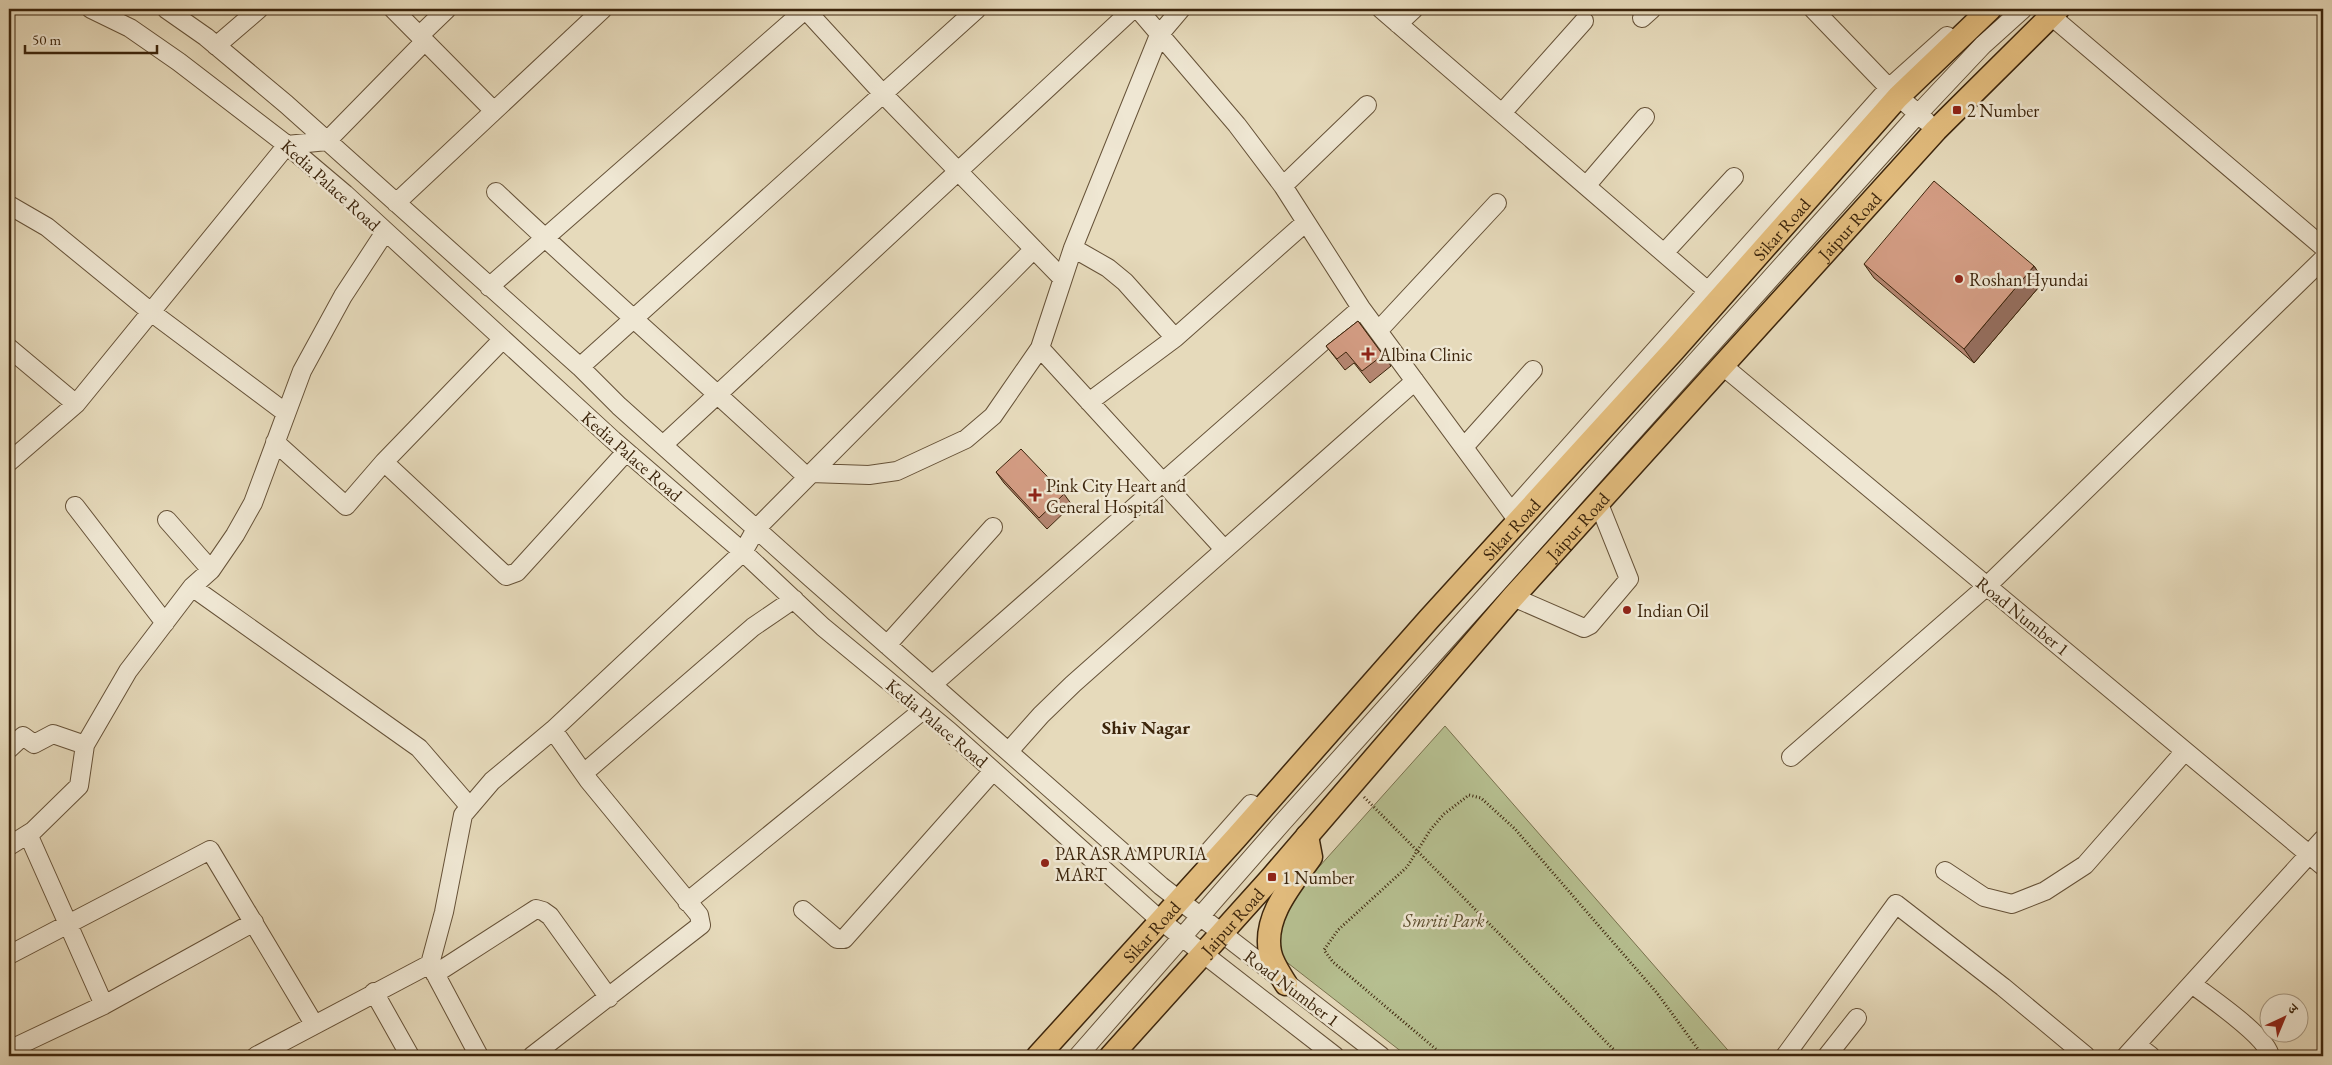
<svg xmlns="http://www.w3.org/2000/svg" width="2332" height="1065" font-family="'EB Garamond','Noto Serif Devanagari',serif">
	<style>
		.green { fill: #b6bf90; stroke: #79724e }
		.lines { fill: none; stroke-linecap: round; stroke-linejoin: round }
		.minor-casing { stroke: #665238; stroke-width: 20 }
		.major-casing { stroke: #3c250c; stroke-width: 25 }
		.path { stroke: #3c250c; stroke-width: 3; stroke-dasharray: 1 2.5; stroke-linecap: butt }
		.minor { stroke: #efe7d3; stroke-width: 18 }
		.major { stroke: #e3bd7e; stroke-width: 22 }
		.wall { fill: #b58671; stroke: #3c250c }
		.shaded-wall { fill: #946d5c; stroke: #3c250c }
		.building { fill: #d39c83; stroke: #3c250c }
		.poi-dot { fill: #8f2418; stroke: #efe7d3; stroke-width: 2 }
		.labels { text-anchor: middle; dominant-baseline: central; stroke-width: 5; stroke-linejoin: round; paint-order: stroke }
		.poi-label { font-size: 18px; fill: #3c250c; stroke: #efe7d3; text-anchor: start }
		.street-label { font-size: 18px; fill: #3c250c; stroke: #efe7d3 }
		.park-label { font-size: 18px; font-style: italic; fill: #5a4c2d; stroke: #efe7d3 }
		.neighbourhood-label { font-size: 19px; font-weight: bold; fill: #3c250c; stroke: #efe7d3 }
	</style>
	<rect width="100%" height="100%" fill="#e6dabb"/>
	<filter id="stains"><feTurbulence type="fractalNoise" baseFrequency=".004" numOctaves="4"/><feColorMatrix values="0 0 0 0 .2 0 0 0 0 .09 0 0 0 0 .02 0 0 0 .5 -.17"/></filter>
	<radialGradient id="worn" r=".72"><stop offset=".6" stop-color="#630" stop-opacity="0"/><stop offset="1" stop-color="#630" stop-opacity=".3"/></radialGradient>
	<path class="green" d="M1445,726l288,330h-326l-132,-103 -1,-21 19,-36z"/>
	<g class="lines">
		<defs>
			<path id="minor" d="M91,9l39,19 49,34 108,83 58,49 268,246 130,112 80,75 126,104 211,189 175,136
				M166,9l40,28 80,67 294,263 39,39 192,172 350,308 220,170
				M393,9l101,102
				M805,9l79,86 178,183
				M1138,9l99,116 46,61 78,122 157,213
				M1381,9l336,290
				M1813,9l76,79 37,33
				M2050,15l273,232
				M1642,18l10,-9
				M1398,24l16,-15
				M419,36l28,-27
				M216,46l43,-37
				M1502,113l82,-92
				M1283,186l84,-81
				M1586,186l59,-69
				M496,192c102,97 209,189 311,285
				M396,203l207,-194
				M9,205l38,22 104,85 135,101
				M1073,248l35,20 17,14 50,56
				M1664,253l70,-76
				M489,287l317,-278
				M1378,331l119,-128
				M9,348l67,56
				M1040,348l184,201
				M1723,366l600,500
				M580,367l397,-358
				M1089,402l86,-64 131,-116
				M275,442l71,64 38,-44 118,-122
				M663,445l470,-436
				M1464,447l69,-77
				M9,462l67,-58 211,-259 40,-4 98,-100
				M384,462l122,114 11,-4 109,-120
				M811,473l58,2 28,-4 69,-32 27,-23 47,-68 33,-100 86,-213 22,-26
				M1519,503l370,-415 58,-52
				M75,506l90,117
				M167,520l44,50
				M192,587l227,161 51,59
				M1513,597l71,31 6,-3 39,-46 -30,-75
				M887,645l106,-118
				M932,685l429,-377
				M9,749l14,-13 11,8 19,-10 32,11
				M1009,751l32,-36 32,-31 342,-303
				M1791,757l195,-170 337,-328
				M584,773l169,-146 41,-28
				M28,834l76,171
				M9,846l24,-15 46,-45 6,-41 43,-74 64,-84 19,-17 24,-35 18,-32 49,-132 41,-75 42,-64
				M1205,856l46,-52
				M1945,871l39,26 28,7 33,-13 40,-26 100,-114
				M687,902l236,-192
				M803,910l34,29h7l149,-168
				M9,955l201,-105 104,174
				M435,974l101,-65 7,2 7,5 59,82
				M2192,984c18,14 75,52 78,72
				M374,992l36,64
				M2137,1045l14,11
				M9,1050l95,-45 150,-83
				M256,1056l174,-92
				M479,1056l-49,-92 14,-52 19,-97 29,-34 61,-51 190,-178 13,-23 278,-280
				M532,1056l169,-131 -2,-10 -110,-134 -36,-51
				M1078,1056l204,-233 636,-709 65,-69 40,-36
				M1785,1056l111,-152 107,83 83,69
				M1827,1056l30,-38
				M2126,1056l197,-217"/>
			<g id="major">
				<path d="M1286,984c-6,-10 -14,-21 -16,-32 -7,-36 22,-68 41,-95l-4,-21"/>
				<path id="s1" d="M1038,1056l197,-217 194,-220 245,-269 224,-253 92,-88"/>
				<path id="s2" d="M1111,1056l161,-179 241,-280 423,-467 122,-121"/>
			</g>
		</defs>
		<use href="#minor" class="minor-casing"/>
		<use href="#major" class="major-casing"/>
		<path class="path" d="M1364,797l256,259
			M1444,1056l-111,-94 -9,-12 14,-20 69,-63 24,-38 13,-15 25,-19 12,3 34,31 142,164 46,63"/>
		<use href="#minor" class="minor"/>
		<use href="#major" class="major"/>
	</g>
	<path class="wall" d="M1864,264l170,2 10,15 -70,82 -100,-85z
		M1358,321l33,45 -21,17 -16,-20 -9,7 -19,-24z
		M996,472l68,22 8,11 -25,24 -43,-46z"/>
	<path class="shaded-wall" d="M2034,266l10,15 -70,82 -10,-14z"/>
	<path class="building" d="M1934,181l100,85 -70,83 -100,-85z
		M1358,321l25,34 -21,16 -16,-19 -9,7 -11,-13z
		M1021,449l43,45 -25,24 -43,-46z"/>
	<g class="poi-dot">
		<rect x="1952" y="105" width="10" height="10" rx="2.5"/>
		<circle cx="1959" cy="279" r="5"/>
		<path d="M1365.5 346.5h5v5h5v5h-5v5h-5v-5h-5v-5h5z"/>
		<path d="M1032.5 487.5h5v5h5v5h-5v5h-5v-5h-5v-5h5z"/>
		<circle cx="1627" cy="610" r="5"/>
		<circle cx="1045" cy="863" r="5"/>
		<rect x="1267" y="872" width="10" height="10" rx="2.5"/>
	</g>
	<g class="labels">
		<g class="poi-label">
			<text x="1967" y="110">2 Number</text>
			<text x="1969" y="279">Roshan Hyundai</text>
			<text x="1379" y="354">Albina Clinic</text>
			<text x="1046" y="485">Pink City Heart and<tspan x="1046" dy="21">General Hospital</tspan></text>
			<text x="1637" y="610">Indian Oil</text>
			<text x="1055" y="853">PARASRAMPURIA<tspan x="1055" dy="21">MART</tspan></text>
			<text x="1282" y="877">1 Number</text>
		</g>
		<g class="street-label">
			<text transform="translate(331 185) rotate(42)">Kedia Palace Road</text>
			<text stroke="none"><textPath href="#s2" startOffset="1111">Jaipur Road</textPath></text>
			<text stroke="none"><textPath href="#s1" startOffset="1112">Sikar Road</textPath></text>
			<text transform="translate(632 456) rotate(41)">Kedia Palace Road</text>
			<text stroke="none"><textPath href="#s2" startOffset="706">Jaipur Road</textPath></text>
			<text stroke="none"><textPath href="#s1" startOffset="708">Sikar Road</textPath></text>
			<text transform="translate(2023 616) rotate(39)">Road Number 1</text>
			<text transform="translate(937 723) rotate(40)">Kedia Palace Road</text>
			<text stroke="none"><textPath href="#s2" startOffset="181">Jaipur Road</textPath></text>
			<text stroke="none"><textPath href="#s1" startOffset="168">Sikar Road</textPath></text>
			<text transform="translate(1292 988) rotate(37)">Road Number 1</text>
		</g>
		<g class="park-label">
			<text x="1444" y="920">Smriti Park</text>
		</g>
		<g class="neighbourhood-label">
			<text x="1146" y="727">Shiv Nagar</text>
		</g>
	</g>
	<rect width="2332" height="1065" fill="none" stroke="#e6dabb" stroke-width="30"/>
	<rect x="10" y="10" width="2312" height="1045" fill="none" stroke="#3c250c" stroke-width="2.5"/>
	<rect x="15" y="15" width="2302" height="1035" fill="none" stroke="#3c250c"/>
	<g transform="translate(2284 1018) rotate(44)"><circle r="24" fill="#efe7d3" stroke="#a79983"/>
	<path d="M0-4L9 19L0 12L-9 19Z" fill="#8f2418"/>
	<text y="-8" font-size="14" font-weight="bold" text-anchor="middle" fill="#3c250c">उ</text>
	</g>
	<path d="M25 45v8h132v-8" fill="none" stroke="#3c250c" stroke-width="2.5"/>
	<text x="32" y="45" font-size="15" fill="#3c250c" stroke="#efe7d3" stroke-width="4" paint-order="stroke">50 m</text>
	<rect width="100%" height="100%" filter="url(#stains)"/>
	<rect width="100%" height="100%" fill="url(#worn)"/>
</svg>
